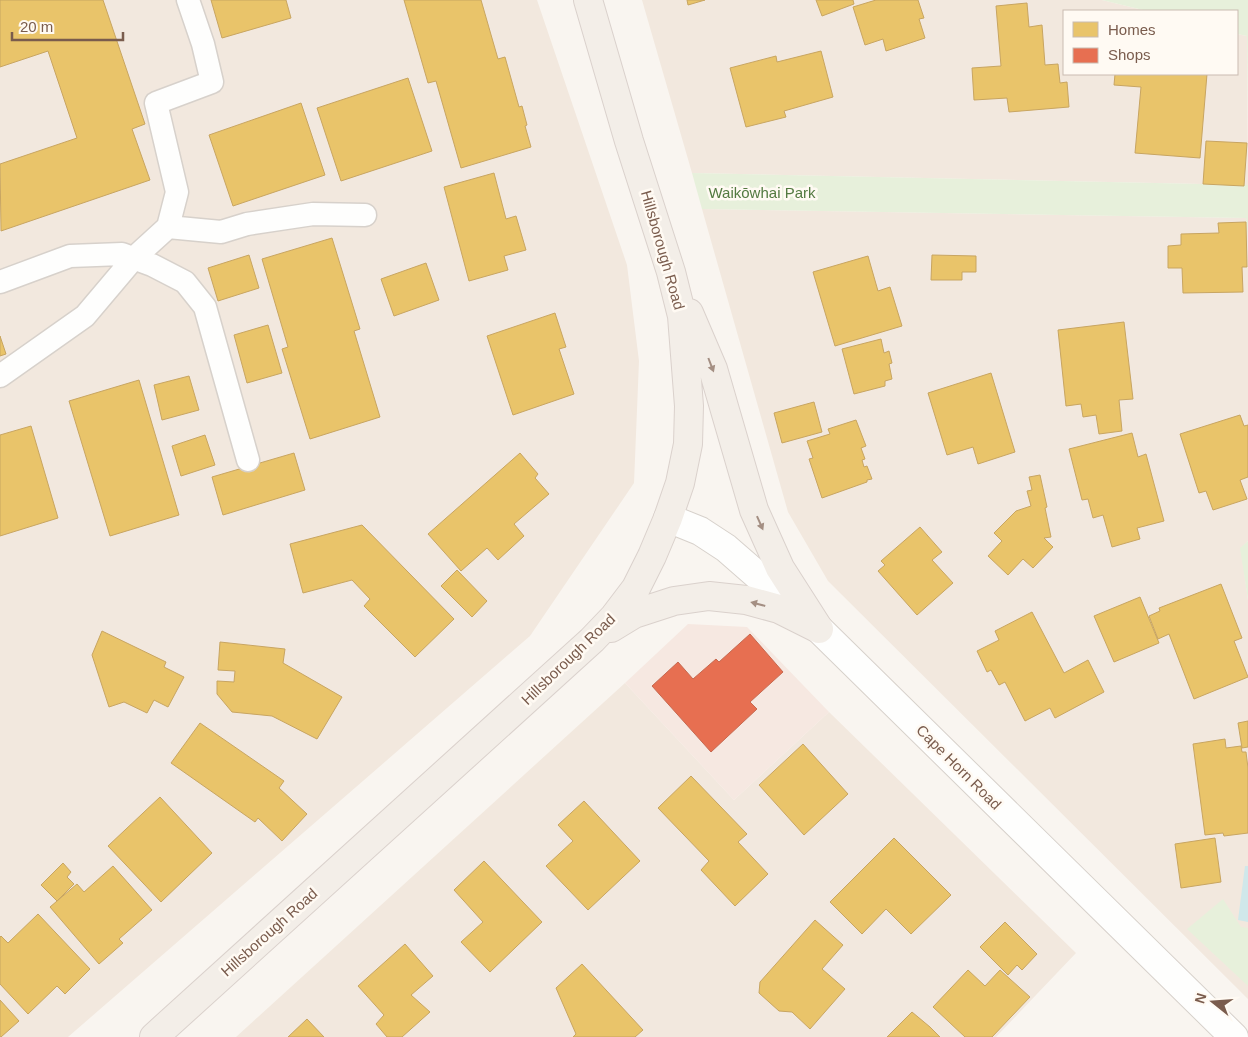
<svg xmlns="http://www.w3.org/2000/svg" width="1248" height="1037" font-family="Helvetica,sans-serif">
	<style>
		.residential { fill: #f2e8de }
		.commercial { fill: #f6e8e1 }
		.green { fill: #e7f0db }
		.water { fill: #d0e8ea }
		.homes { fill: #e9c46a; stroke: #c8a561 }
		.shops { fill: #e76f51; stroke: #c66950 }
		.lines { fill: none; stroke-linecap: round; stroke-linejoin: round }
		.lane-casing { stroke: #d7d1cb; stroke-width: 25 }
		.street-casing { stroke: #d7d1cb; stroke-width: 30 }
		.primary-casing { stroke: #dad1cc; stroke-width: 30 }
		.lane { stroke: #fefefd; stroke-width: 22 }
		.street { stroke: #fefefd; stroke-width: 28 }
		.primary { stroke: #f3eee8; stroke-width: 28 }
		.oneway { fill: #a48f83 }
		.labels { text-anchor: middle; dominant-baseline: central; stroke-width: 5; stroke-linejoin: round; paint-order: stroke }
		.park-label { font-size: 15px; fill: #537a41; stroke: #fffaf3 }
		.street-label { font-size: 15px; fill: #7a5c4d; stroke: #fffaf3 }
	</style>
	<rect width="100%" height="100%" fill="#f9f5f0"/>
	<path class="residential" d="M0,0h537l90,265 12,96 -5,122 -104,153 -462,401h-68z
		M642,0h460l45,11h-83v63h173v-40l10,2 1,149 -556,-12z
		M702,209l544,9 2,9v314l-7,7 7,52v399l-420,-418 -40,-69z
		M625,683l109,117 95,-88 247,241 -80,84h-760z"/>
	<path class="commercial" d="M688,624l59,3 82,85 -95,88 -109,-117z"/>
	<path class="green" d="M1102,0h146v122l-1,-86 -10,-2v-23h-90z
		M692,173l556,12v50l-2,-17 -544,-9z
		M1248,541v59l-8,-52z
		M1223,899l18,28 7,1v58l-61,-57z"/>
	<path class="water" d="M1245,866h3v56l-10,-2z"/>
	<path class="homes" d="M0,0h103l42,124 -13,5 18,51 -149,51 -1,-67 77,-26 -29,-87 -48,16z
		M211,0h75l5,18 -69,20z
		M404,0h77l17,59 7,-2 14,50 3,-1 5,19 -2,1 6,21 -70,21 -25,-87 -8,2z
		M687,0h18l-17,5z
		M816,0h37l1,4 -32,12z
		M876,0h42l6,18 -5,1 6,19 -39,13 -3,-12 -18,6 -12,-38z
		M1027,3l2,24 13,-2 3,40 13,-1 2,19 7,-1 2,25 -60,5 -2,-14 -33,2 -2,-32 29,-2 -5,-60z
		M821,51l12,46 -49,14 2,6 -40,10 -16,-59 46,-12 1,6z
		M1115,74h92l-7,84 -65,-5 6,-66 -27,-2z
		M408,78l24,73 -91,30 -24,-73z
		M301,103l24,72 -92,31 -24,-71z
		M1206,141l41,2 -3,43 -41,-2z
		M494,173l12,46 10,-3 10,34 -22,6 4,14 -39,11 -25,-94z
		M1246,222l1,45h-5l1,25 -60,1 -1,-25h-14v-22l13,-1v-11l38,-1 -1,-10z
		M332,238l28,91 -6,2 26,86 -70,22 -28,-90 6,-2 -26,-88z
		M249,255l10,33 -41,13 -10,-33z
		M932,255l44,1v16h-14v8h-31z
		M868,256l10,35 12,-4 12,39 -67,20 -22,-74z
		M426,263l13,37 -45,16 -13,-37z
		M555,313l11,34 -7,2 15,45 -61,21 -26,-79z
		M1124,322l9,77 -14,1 3,31 -23,3 -3,-19 -13,2 -2,-13 -15,2 -8,-76z
		M268,325l14,48 -35,10 -13,-48z
		M0,336l6,18 -6,2z
		M881,339l3,14 5,-2 3,12 -3,1 3,15 -7,2v5l-31,8 -12,-45z
		M991,373l24,79 -37,12 -5,-17 -26,8 -19,-62z
		M189,376l10,34 -37,10 -8,-35z
		M139,380l40,135 -69,21 -41,-135z
		M814,402l8,30 -40,11 -8,-30z
		M1240,415l4,11 4,-1v52l-8,3 7,19 -34,11 -7,-19 -7,2 -19,-59z
		M856,420l10,26 -5,2 4,11 -3,1 2,7 3,-1 5,13 -5,1v2l-45,16 -13,-39 4,-1 -6,-17 23,-7 -2,-5z
		M31,426l27,92 -58,18v-101z
		M1132,433l6,24 8,-3 18,67 -27,7 3,11 -28,8 -9,-32 -10,3 -5,-19 -6,1 -13,-51z
		M205,435l10,30 -34,11 -9,-30z
		M294,453l11,37 -82,25 -11,-38z
		M520,453l18,21 -3,4 14,16 -35,30 10,12 -26,24 -11,-12 -26,23 -33,-37z
		M1040,475l7,32 -2,1 6,29 -7,1 9,9 -20,21 -10,-9 -15,16 -20,-19 14,-15 -8,-8 22,-22 15,-5 -4,-15 5,-1 -3,-13z
		M362,525l92,94 -39,38 -51,-51 6,-7 -18,-19 -49,13 -13,-49z
		M920,527l22,25 -10,8 21,23 -36,32 -39,-44 7,-6 -4,-4z
		M457,570l30,31 -15,16 -31,-31z
		M1221,584l21,54 -8,3 14,36 -54,22 -25,-65 -11,5 -9,-23 11,-5 -1,-3z
		M1140,597l19,46 -45,19 -20,-46z
		M1032,612l32,61 24,-13 16,32 -49,26 -5,-10 -25,13 -20,-39 -6,3 -8,-15 -4,2 -10,-21 22,-11 -4,-9z
		M102,631l64,31 -2,5 20,10 -16,30 -14,-7 -7,13 -23,-11 -15,5 -17,-52z
		M220,642l65,7 -2,14 59,34 -25,42 -45,-23 -40,-4 -15,-18v-13l17,1 1,-11 -17,-1z
		M1248,721v26l-6,1 -4,-25z
		M200,723l84,58 -5,7 28,26 -25,27 -24,-23 -3,4 -84,-59z
		M1225,739l1,9 15,-2 1,6h4l2,16v65l-24,3 -1,-3 -18,2 -12,-91z
		M803,744l45,50 -44,41 -45,-50z
		M691,776l56,58 -9,8 30,32 -33,32 -34,-36 8,-9 -51,-53z
		M160,797l52,56 -51,49 -53,-56z
		M584,801l56,60 -52,49 -42,-44 27,-25 -15,-16z
		M894,838l57,57 -40,39 -25,-25 -24,25 -32,-32z
		M1215,838l6,44 -40,6 -6,-44z
		M484,861l58,61 -52,50 -29,-30 22,-20 -29,-32z
		M63,863l8,9 -4,5 7,7 -17,17 -16,-16z
		M113,866l39,44 -33,29 4,4 -24,21 -49,-57 27,-23 7,8z
		M38,914l52,55 -25,25 -8,-8 -29,28 -28,-30v-47l1,-1 7,7z
		M815,920l28,25 -21,24 23,20 -35,40 -18,-17 -13,-1 -20,-18 1,-11z
		M1005,922l32,32 -15,16 -5,-5 -9,10 -28,-28z
		M405,944l28,32 -22,19 19,17 -28,25h-15l-11,-13 8,-9 -26,-29z
		M582,964l61,66 -8,7h-62l3,-3 -20,-46z
		M968,970l17,16 15,-16 30,27 -38,40h-27l-32,-30z
		M0,1000l19,21 -18,16h-1z
		M912,1012l18,15 10,10h-53z
		M307,1019l17,18h-36z"/>
	<path class="shops" d="M750,634l33,38 -33,30 7,7 -46,43 -59,-66 26,-24 15,17 23,-20 3,3z"/>
	<g class="lines">
		<defs>
			<path id="lane" d="M168,227l9,-35 -21,-89 56,-21 -9,-38 -15,-44
				M0,282l70,-26 52,-2 30,11 33,17 20,25 43,153
				M0,376l85,-60 49,-58 34,-31 53,5 26,-8 66,-10 52,1"/>
			<path id="street" d="M668,518l32,13 26,17 93,81 415,408"/>
			<path id="primary" d="M689,313l24,56 41,141 26,58 39,61
				M611,628l23,-14 40,-13 35,-5 37,4 33,9 40,20
				M154,1037l438,-397 22,-23 22,-29 16,-32 16,-38 12,-35 8,-39 1,-38 -7,-90 -11,-44 -42,-131 -41,-141"/>
		</defs>
		<use href="#lane" class="lane-casing"/>
		<use href="#street" class="street-casing"/>
		<use href="#primary" class="primary-casing"/>
		<use href="#lane" class="lane"/>
		<use href="#street" class="street"/>
		<use href="#primary" class="primary"/>
	</g>
	<defs><path id="oneway-solid" d="M-6-.8H1V-3.2L6.5 0L1 3.2V.8H-6Z" transform="scale(1.25)"/></defs>
	<g class="oneway">
		<use href="#oneway-solid" transform="translate(711 365) rotate(69)"/>
		<use href="#oneway-solid" transform="translate(760 523) rotate(66)"/>
		<use href="#oneway-solid" transform="translate(758 604) rotate(-165)"/>
	</g>
	<g class="labels">
		<g class="park-label">
			<text x="762" y="192">Waikōwhai Park</text>
		</g>
		<g class="street-label">
			<text transform="translate(663 250) rotate(74)">Hillsborough Road</text>
			<text transform="translate(568 659) rotate(-44)">Hillsborough Road</text>
			<text transform="translate(959 767) rotate(45)">Cape Horn Road</text>
			<text transform="translate(269 932) rotate(-42)">Hillsborough Road</text>
		</g>
	</g>
	<rect x="1063" y="10" width="175" height="65" fill="#fffaf3" stroke="#cabbb1"/>
	<rect x="1073" y="22" width="25" height="15" fill="#e9c46a" stroke="#cabbb1"/>
	<text x="1108" y="35" font-size="15" fill="#7a5c4d">Homes</text>
	<rect x="1073" y="48" width="25" height="15" fill="#e76f51" stroke="#cabbb1"/>
	<text x="1108" y="60" font-size="15" fill="#7a5c4d">Shops</text>
	<g transform="translate(1213 1002) rotate(287)" stroke="#fffaf3" stroke-width="4" paint-order="stroke">
	<path d="M0-4L9 19L0 12L-9 19Z" fill="#7a5c4d"/>
	<text y="-8" font-size="14" font-weight="bold" text-anchor="middle" fill="#7a5c4d">N</text>
	</g>
	<path d="M12 32v8h111v-8" fill="none" stroke="#7a5c4d" stroke-width="2.5"/>
	<text x="20" y="32" font-size="15" fill="#7a5c4d" stroke="#fffaf3" stroke-width="4" paint-order="stroke">20 m</text>
</svg>
